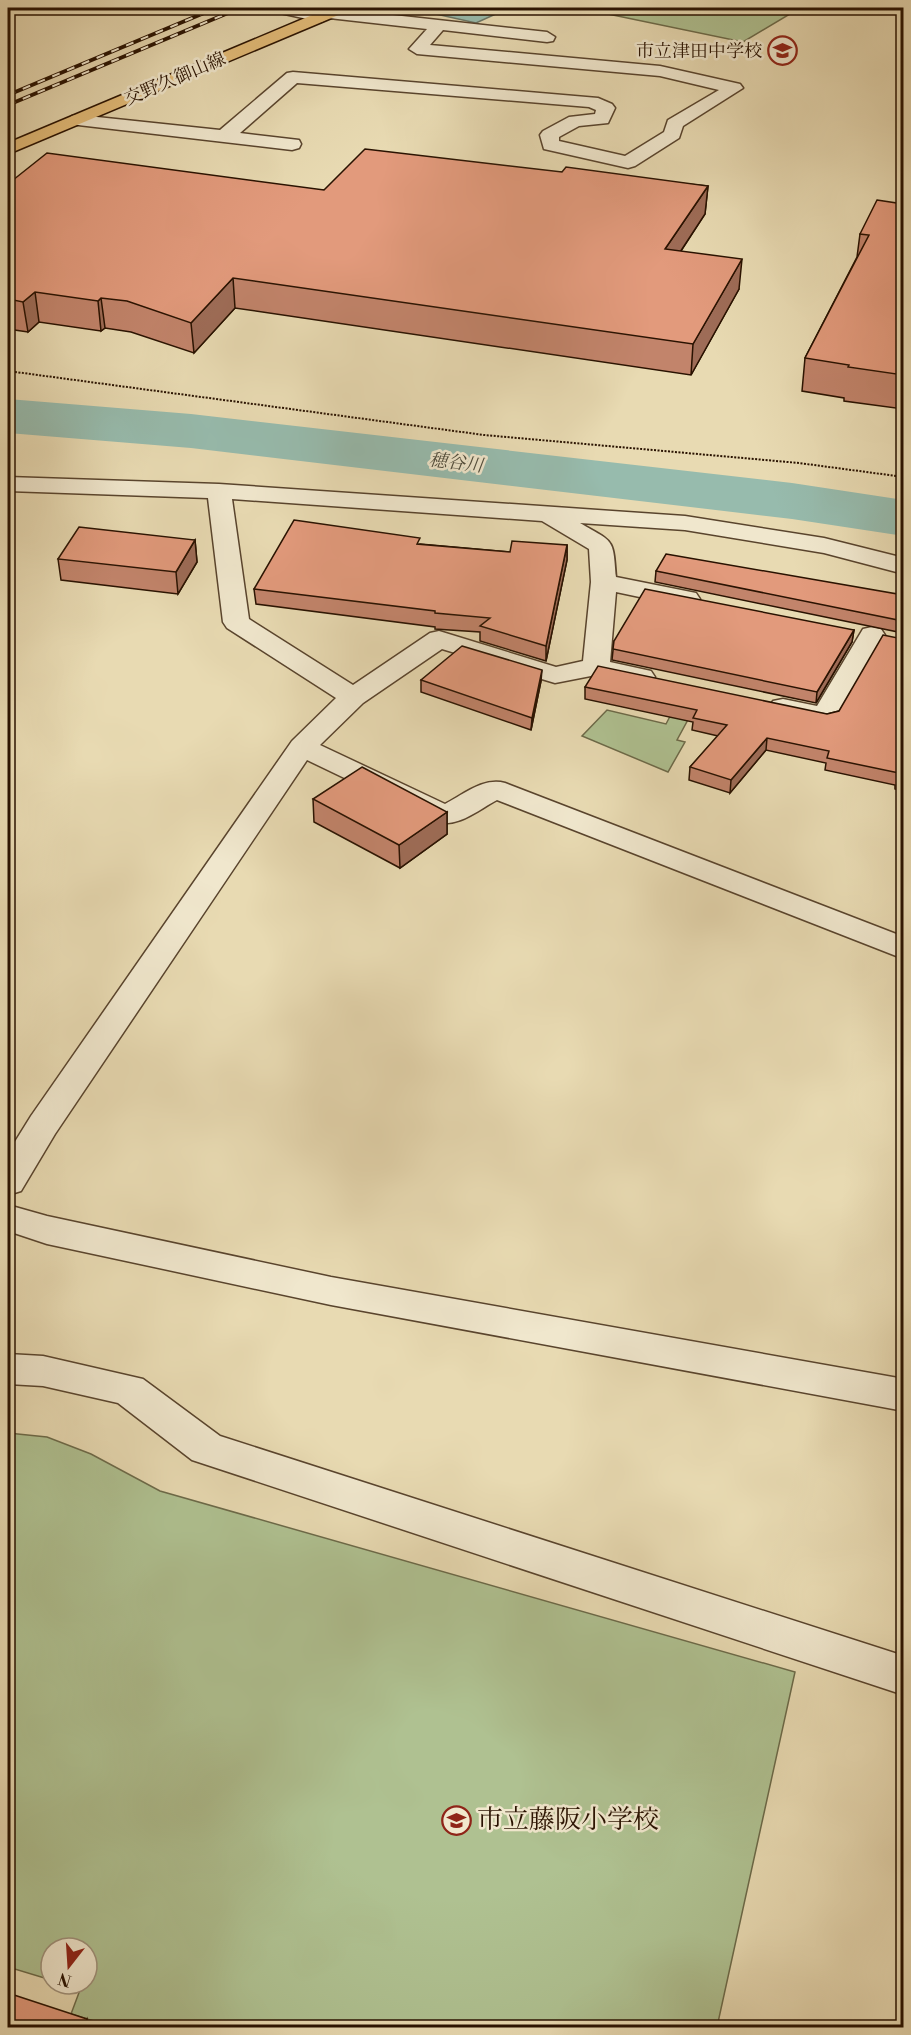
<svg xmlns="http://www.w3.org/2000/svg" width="911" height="2035" font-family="'Libre Bodoni','Noto Serif JP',serif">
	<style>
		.green { fill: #afc191; stroke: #6c6a49; stroke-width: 1.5 }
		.water { fill: #97bbad; stroke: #6b7768; stroke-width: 1.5 }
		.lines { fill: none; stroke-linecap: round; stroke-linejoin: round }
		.river { fill: #97bbad; fill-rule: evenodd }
		.minor-casing { stroke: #59442d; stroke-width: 3 }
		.major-casing { stroke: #291201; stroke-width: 3 }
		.path { stroke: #291201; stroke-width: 2; stroke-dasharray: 2 1.5; stroke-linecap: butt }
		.minor { fill: #f0e7cd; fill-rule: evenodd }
		.major { fill: #e4bd79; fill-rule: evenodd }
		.rail-casing { stroke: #291201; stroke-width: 4 }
		.rail { stroke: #f0e7cd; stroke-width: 2; stroke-dasharray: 8; stroke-linecap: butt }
		.wall { fill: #c2846b; stroke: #291201; stroke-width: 1.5 }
		.shaded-wall { fill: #9e6c57; stroke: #291201; stroke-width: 1.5 }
		.building { fill: #e29a7c; stroke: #291201; stroke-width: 1.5 }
		.labels { text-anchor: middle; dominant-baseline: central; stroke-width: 5; stroke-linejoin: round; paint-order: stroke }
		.far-poi-label { font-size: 18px; fill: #291201; stroke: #f0e7cd; text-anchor: end }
		.far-street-label { font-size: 18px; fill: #291201; stroke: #f0e7cd }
		.far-water-label { font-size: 18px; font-style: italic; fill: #504d3d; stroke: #f0e7cd }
		.near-poi-label { font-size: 26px; fill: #291201; stroke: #f0e7cd; text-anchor: start }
	</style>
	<rect width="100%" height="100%" fill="#e8dab2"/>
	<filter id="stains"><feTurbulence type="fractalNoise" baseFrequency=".00333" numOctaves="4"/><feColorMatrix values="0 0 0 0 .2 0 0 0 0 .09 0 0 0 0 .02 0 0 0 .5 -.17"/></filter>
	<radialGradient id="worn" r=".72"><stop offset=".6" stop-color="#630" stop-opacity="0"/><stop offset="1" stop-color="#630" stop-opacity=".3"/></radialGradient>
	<path class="green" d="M579,8h221l-57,34z
		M678,701l18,4 -19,35 8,2 -17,30 -86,-36 25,-26 59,14z
		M8,1433l39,4 44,17 69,37 635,181 -78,355h-604l-42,-13 9,-24 -17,-6h24v-36h-36v32l-43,-13z"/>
	<path class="water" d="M409,8h100l-33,15z"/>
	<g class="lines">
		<path class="river" d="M8,399l183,15 601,69 112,17v36l-112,-17 -601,-71 -183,-15z"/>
		<defs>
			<path id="minor" d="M269,8h29l24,4 8,-4 217,24 8,5 -2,4 -6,1 -104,-12 -13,15 230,21 80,18 3,4 -60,38 -4,12 -44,28 -7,2 -84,-19 -4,-14 3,-4 26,-14 26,-3 1,-4 -7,-3 -292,-24 -57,50 59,7 2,4 -2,4 -7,2 -214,-25 -6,-1 -3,-4 3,-4 6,-1 142,15 67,-57 6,-1 305,26 14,6 3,4 -7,15 -29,3 -20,11v4l66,15 39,-24 4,-12 51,-30 -59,-14 -243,-22 -8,-5 18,-20 -98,-11 -8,4 -50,-11z
				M8,477l211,7 466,32 139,22 80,20v16l-80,-21 -139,-23 -105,-7c34,20 33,14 36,54l80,16 4,6 -4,6 -9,2 -71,-15 -6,70 41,9 4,6 -4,6 -10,2 -45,-10 -41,8 -113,-34 -79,54 -43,42 125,59c19,-10 39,-27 60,-21l399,154v22l-407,-159c-19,10 -39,28 -61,22l-129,-62 -252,374 -34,57 -13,4v-42l23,-37 261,-375 44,-43 -109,-70 -4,-6 -15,-124 -200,-7zM232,499l310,22 47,28 2,33 -8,79 -27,6 -117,-36 -9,2 -77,52 -104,-66z
				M872,627l9,2 4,6 -50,87 -10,2 -52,-11 -4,-6 4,-6 10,-2 34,7 46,-77z
				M8,1205l39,11 284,61 573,102v32l-573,-106 -284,-61 -39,-13z
				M8,1354l35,2 100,23 77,57 684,220v39l-712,-235 -74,-57 -75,-17 -35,-2z"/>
			<path id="major" d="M329,8h21l-2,3 -340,143v-11z"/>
		</defs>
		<use href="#minor" class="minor-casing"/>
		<use href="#major" class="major-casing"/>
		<path class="path" d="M8,371l476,64 315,28 105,14"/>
		<use href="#minor" class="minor"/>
		<use href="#major" class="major"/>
		<defs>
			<path id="rail" d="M8,95l208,-87
				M8,105l232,-97"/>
		</defs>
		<use href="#rail" class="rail-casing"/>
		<use href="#rail" class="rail"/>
	</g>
	<path class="wall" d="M562,172l146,14 -3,28 -24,37 58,38 -48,86 -456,-67 -41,45 -63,-21 -26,-4 -4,3 -62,-9 -11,10 -20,-3v-145l316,6z
		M903,204v205l-59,-8v-3l-42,-7 3,-33 52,-101 3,-23z
		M195,540l2,22 -19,32 -117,-14 -3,-21z
		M420,544l90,8 57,-7v15l-21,101 -66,-20v-9l-45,-3v-2l-179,-23 -2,-15z
		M656,571l247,24v38l-248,-51z
		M854,630l-2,12 -36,61 -204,-43 2,-19z
		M903,639v152l-8,-2v-4l-70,-15 1,-7 -60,-13 -36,43 -41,-13 1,-13 28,-31 -26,-6 1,-8 -108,-23v-12l242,27 12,-3z
		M421,680l120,1 -10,49 -110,-38z
		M313,799l134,13v22l-47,34 -86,-46z"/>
	<path class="shaded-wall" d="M708,186l-3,28 -42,64 2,-29z
		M742,259l-3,30 -48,86 2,-31z
		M233,278l2,30 -41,45 -3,-30z
		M35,292l4,30 -11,10 -5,-30z
		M101,298l4,30 -4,3 -3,-30z
		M195,540l2,22 -19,32 -2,-22z
		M567,545v15l-21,101v-15z
		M854,630l-2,12 -36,61 1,-11z
		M542,670l-1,11 -10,49 1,-12z
		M767,738l-1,12 -36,43 1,-13z
		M447,812v22l-47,34 -1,-23z
		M87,2019l2,9h-6z"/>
	<path class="building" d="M365,149l197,23 4,-5 142,19 -43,63 77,10 -49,85 -460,-66 -42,45 -64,-22 -26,-3 -3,3 -63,-9 -12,10 -15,-3v-115l39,-31 277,37z
		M877,200l26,4v171l-55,-8 1,-2 -44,-7 64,-123 -9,-1z
		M294,520l126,18 -3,6 93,8 2,-11 55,4 -21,101 -66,-20 10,-8 -55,-5v-2l-181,-22z
		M79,527l116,13 -19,32 -118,-13z
		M666,554l237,41v26l-247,-50z
		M645,589l209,41 -37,62 -204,-43 1,-8z
		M883,635l20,4v139l-6,-2 2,-3 -72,-15 2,-7 -62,-13 -36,42 -41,-13 37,-42 -34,-7 4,-8 -112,-23 13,-21 229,48 12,-3z
		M462,646l80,24 -10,48 -111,-38z
		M362,767l85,45 -48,33 -86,-46z
		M8,1993l79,26 -4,9h-75z"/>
	<defs>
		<symbol id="school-ring" viewBox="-11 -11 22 22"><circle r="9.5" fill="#f0e7cd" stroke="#8f2418" stroke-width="1.5"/><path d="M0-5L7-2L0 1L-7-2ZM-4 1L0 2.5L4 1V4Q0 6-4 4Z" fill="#8f2418"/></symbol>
	</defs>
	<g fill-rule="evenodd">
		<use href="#school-ring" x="766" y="34" width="33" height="33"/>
		<use href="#school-ring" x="440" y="1804" width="33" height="33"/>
	</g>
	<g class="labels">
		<g class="far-poi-label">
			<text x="762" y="51">市立津田中学校</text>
		</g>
		<g class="far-street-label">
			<text transform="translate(175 79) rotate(-23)">交野久御山線</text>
		</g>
		<g class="far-water-label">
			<text transform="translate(456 463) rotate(7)">穂谷川</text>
		</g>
		<g class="near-poi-label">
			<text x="477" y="1820">市立藤阪小学校</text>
		</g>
	</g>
	<rect width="911" height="2035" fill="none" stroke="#e8dab2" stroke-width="30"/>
	<rect x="9" y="9" width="893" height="2017" fill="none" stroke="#291201" stroke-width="3"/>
	<rect x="15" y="15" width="881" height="2005" fill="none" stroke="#291201" stroke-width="1.5"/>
	<g transform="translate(69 1966) rotate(197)"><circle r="28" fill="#f0e7cd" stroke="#a0927b" stroke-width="1.5"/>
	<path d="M0-4.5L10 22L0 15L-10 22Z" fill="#8f2418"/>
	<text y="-9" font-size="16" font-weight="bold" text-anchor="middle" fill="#291201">N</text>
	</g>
	<rect width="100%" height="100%" filter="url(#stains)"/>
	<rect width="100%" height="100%" fill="url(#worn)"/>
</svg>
